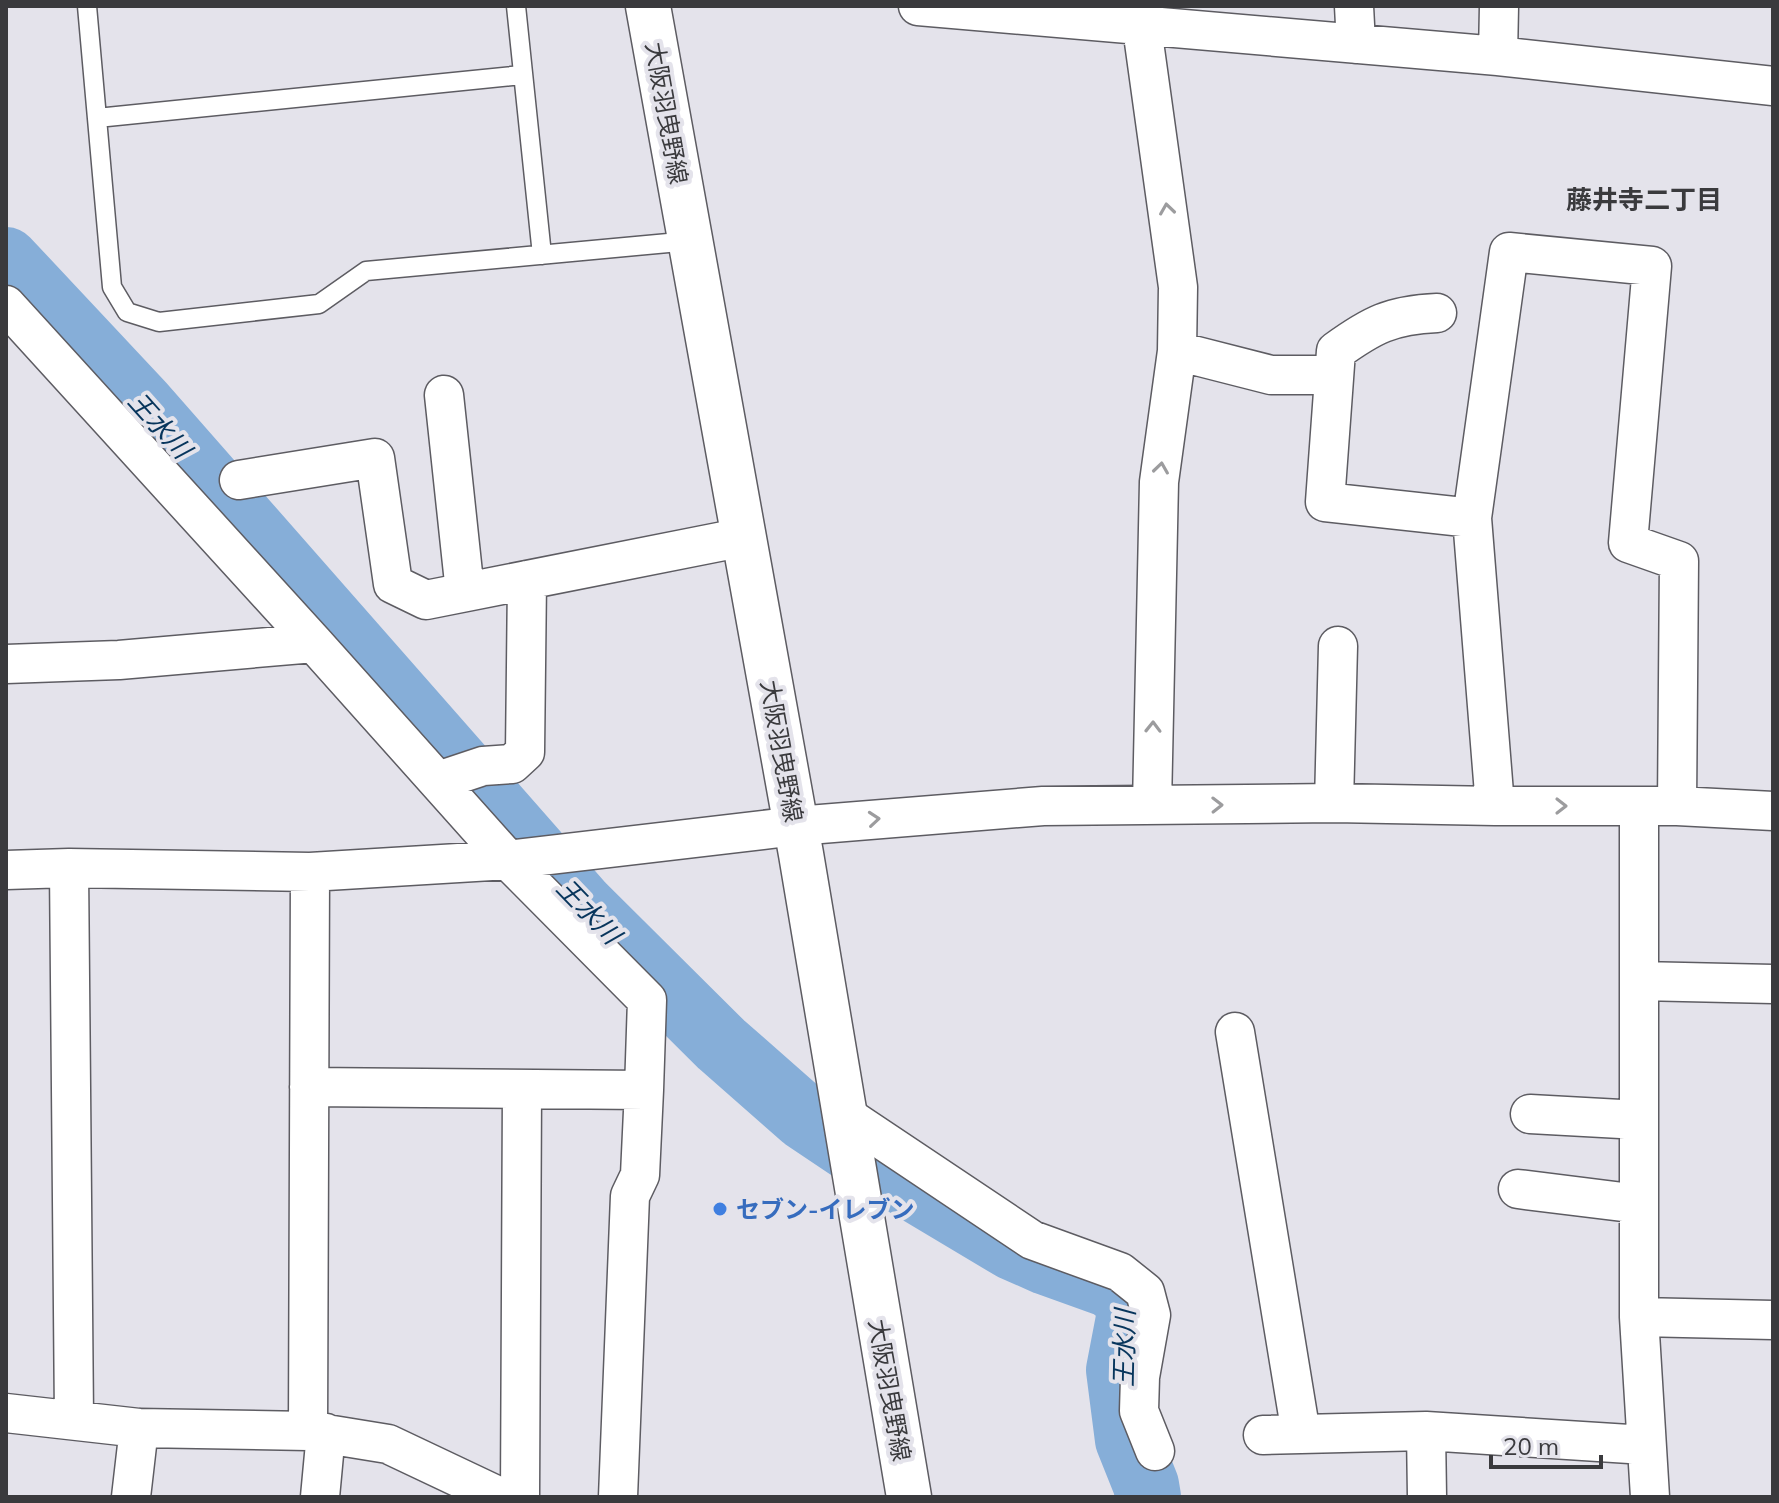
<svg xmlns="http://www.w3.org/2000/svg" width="1779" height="1503" font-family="Mulish,'Noto Sans JP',sans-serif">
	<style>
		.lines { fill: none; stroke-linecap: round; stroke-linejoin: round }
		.river { stroke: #86aed8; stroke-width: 66 }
		.service-casing { stroke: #5d5c62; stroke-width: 21 }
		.minor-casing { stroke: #5d5c62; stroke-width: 41 }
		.secondary-casing { stroke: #5d5c62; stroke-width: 47 }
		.service { stroke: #fff; stroke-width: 18 }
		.minor { stroke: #fff; stroke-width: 38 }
		.secondary { stroke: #fff; stroke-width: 44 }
		.oneway { stroke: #9c9c9e }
		.shop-dot { fill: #3f7fe0; stroke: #e4e3eb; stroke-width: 3 }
		.labels { text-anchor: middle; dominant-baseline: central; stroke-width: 8; stroke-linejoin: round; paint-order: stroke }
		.street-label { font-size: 24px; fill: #3a3a3d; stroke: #e4e3eb }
		.shop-label { font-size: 24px; font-weight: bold; fill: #366cbe; stroke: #e4e3eb; text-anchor: start }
		.neighbourhood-label { font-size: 26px; font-weight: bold; fill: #3a3a3d; stroke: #e4e3eb }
		.water-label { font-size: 26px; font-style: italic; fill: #07355c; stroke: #e4e3eb }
	</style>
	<rect width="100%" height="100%" fill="#e4e3eb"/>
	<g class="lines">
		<path class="river" d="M6,260l135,144 441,502 139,138 83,73 79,53 129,77 34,15 64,23 17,13 2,20 -10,52 9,70 18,45 2,12"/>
		<defs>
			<path id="service" d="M87,6l25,281 15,25 32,10 160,-18 47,-33 324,-30
				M516,6l26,249
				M97,118l425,-43"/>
			<path id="minor" d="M918,6l580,50 275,30
				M1139,6l39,281 -1,64 -18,131 -7,323
				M1354,6l2,38
				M1498,56l1,-50
				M6,305l308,338 194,217 139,140 -3,90
				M1437,313c-46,2 -65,12 -101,38l-11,151 147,16
				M1177,351l94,24h63
				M444,395l21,197
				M239,480l136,-22 18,126 33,16 318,-63
				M6,664l113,-4 195,-17
				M438,781l45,-15 29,-2 13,-12 2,-172
				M1334,803l4,-157
				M1495,806l-23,-288 37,-266 143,14 -24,277 51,18 -2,245
				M1639,806v511l11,180
				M69,868l5,551
				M6,870l63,-2 241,4 198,-12 288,-34 247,-20 291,-3 161,3h182l96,5
				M1639,981l134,3
				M1235,1032l66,402
				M309,1087l335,3 -4,85 -10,21 -12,301
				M1530,1114l109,6
				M845,1115l187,125 88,32 25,20 6,23 -11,62 -1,34 16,40
				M1518,1189l121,15
				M1639,1317l134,3
				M6,1413l133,15 169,3 80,13 112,53
				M308,1431l2,-559
				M1426,1431l1,66
				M1263,1435l163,-4 219,14
				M131,1497l8,-69
				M320,1497l6,-64
				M520,1497l2,-408"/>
			<path id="secondary" d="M648,6l153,848 108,643"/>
		</defs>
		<use href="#service" class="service-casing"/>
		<use href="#minor" class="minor-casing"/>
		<use href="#secondary" class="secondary-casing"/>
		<use href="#service" class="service"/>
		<use href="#minor" class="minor"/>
		<use href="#secondary" class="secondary"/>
	</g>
	<defs><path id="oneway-chevron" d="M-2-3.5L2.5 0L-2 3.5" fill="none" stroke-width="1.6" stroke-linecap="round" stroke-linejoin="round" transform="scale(2)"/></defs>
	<g class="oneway">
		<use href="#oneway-chevron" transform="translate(1167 209) rotate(-98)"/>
		<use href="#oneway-chevron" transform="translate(1161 468) rotate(-82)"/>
		<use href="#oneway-chevron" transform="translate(1153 727) rotate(-89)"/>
		<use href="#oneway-chevron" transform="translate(1217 805) rotate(-1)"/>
		<use href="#oneway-chevron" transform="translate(1561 806)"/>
		<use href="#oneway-chevron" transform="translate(874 819) rotate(-5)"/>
	</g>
	<circle class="shop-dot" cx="720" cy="1209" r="8"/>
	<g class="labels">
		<g class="street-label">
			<text transform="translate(667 113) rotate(80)">大阪羽曳野線</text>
			<text transform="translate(782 751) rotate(80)">大阪羽曳野線</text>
			<text transform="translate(890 1390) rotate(80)">大阪羽曳野線</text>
		</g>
		<g class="shop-label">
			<text x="736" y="1209">セブン-イレブン</text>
		</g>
		<g class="neighbourhood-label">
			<text x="1644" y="199">藤井寺二丁目</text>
		</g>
		<g class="water-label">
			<text transform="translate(160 425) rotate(48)">王水川</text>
			<text transform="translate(589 911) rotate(46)">王水川</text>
			<text transform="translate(1124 1348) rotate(-89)">王水川</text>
		</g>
	</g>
	<rect width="1779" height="1503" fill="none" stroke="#3a3a3d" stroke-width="16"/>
	<path d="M1491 1455v12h110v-12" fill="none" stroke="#3a3a3d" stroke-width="4"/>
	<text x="1503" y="1455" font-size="24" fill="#3a3a3d" stroke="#e4e3eb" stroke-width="6" paint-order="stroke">20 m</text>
</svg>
